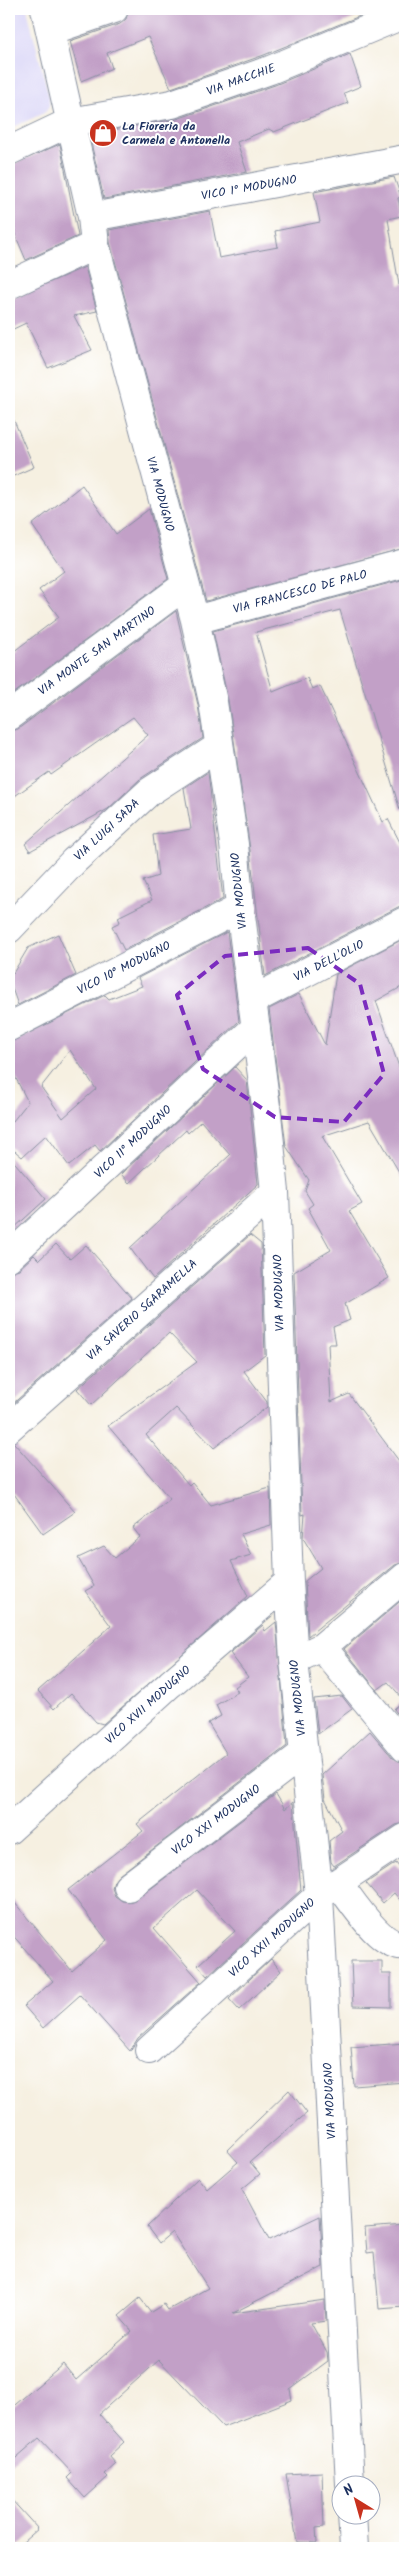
<svg xmlns="http://www.w3.org/2000/svg" width="414" height="2557" font-family="Kalam,sans-serif">
	<style>
		.built { fill: #dad6f7 }
		.building { fill: #c2a0c7; fill-rule: evenodd }
		.lines { fill: none; stroke-linecap: round; stroke-linejoin: round }
		.street-casing { stroke: #8890a0; stroke-width: 30 }
		.street { stroke: #fff; stroke-width: 28 }
		.marked { fill: none; stroke: #7b2cbf; stroke-width: 4; stroke-dasharray: 10 6; stroke-linejoin: round }
		.labels { text-anchor: middle; dominant-baseline: central; stroke-width: 4; stroke-linejoin: round; paint-order: stroke }
		.street-label { font-size: 12px; fill: #1b2f5e; stroke: #fff }
		.poi-label { font-size: 12px; font-weight: bold; fill: #1b2f5e; stroke: #fff; text-anchor: start }
	</style>
	<rect width="100%" height="100%" fill="#fff"/>
	<filter id="ink" filterUnits="userSpaceOnUse"><feTurbulence type="fractalNoise" baseFrequency=".02" numOctaves="2"/><feDisplacementMap in="SourceGraphic" scale="10" xChannelSelector="R" yChannelSelector="G"/><feConvolveMatrix kernelMatrix="1 2 1 2 8 2 1 2 1" color-interpolation-filters="sRGB"/></filter>
	<filter id="wash" filterUnits="userSpaceOnUse"><feTurbulence type="fractalNoise" baseFrequency=".0096" numOctaves="4" result="noise"/><feDisplacementMap in="SourceGraphic" scale="20" xChannelSelector="R" yChannelSelector="G"/><feGaussianBlur stdDeviation="1.12" result="paint"/><feColorMatrix in="noise" values="0 0 0 0 0 0 0 0 0 0 0 0 0 0 0 0 0 1.4 0 .05"/><feComposite in="paint" operator="in"/></filter>
	<g filter="url(#wash)">
		<rect width="100%" height="100%" fill="#f6f0e1"/>
		<path class="built" d="M9,9h18l22,88v9l-5,7 -35,16z"/>
		<g id="blocks">
			<path class="building" d="M129,9h248l-113,46 -93,33 -23,-51 -41,16 5,15 -31,13 -11,-40 50,-17 6,-5z
				M350,54l11,32 -17,7 4,10 -74,29 -5,-3 -32,13 10,30 -143,27 -15,-65 88,-15 98,-34z
				M60,144l18,92 -52,24 -17,-40v-54z
				M394,177l7,20 -3,1 3,18 -13,3 11,66 6,-2v265l-199,53 -96,-359 -1,-12 101,-19 9,47 59,-11 -3,-16 45,-9 -6,-30z
				M85,267l12,44 -23,5 18,34 -44,18 -22,-45 -17,8v-31z
				M9,409l25,58 -25,11z
				M82,485l34,49 33,-25 19,70 -159,118v-42l50,-38 -20,-27 25,-19 -32,-46z
				M405,579v230l-5,1 -60,-200 -84,22 17,60 34,-14 5,11 8,-3 63,136 5,-3 17,33v53l-7,2 -133,69 -16,-134 -21,-142 -15,-69z
				M176,611l22,94 5,33 -63,41 -32,30 -78,42 -5,-7 123,-109 -15,-18 -82,58 -2,-3 -40,28v-69l9,-2z
				M208,772l15,127 -99,51 -12,-24 8,-4 -2,-5 34,-17 -9,-19 15,-5 -5,-41 38,-6 -7,-41z
				M227,932l12,89 -139,130 -5,-6 -26,21 -23,-31 -24,22 -13,-11v-20l19,-24 -19,-37v-22l96,-48 4,4 33,-13 -4,-8zM70,1050l26,39 -33,29 -22,-31z
				M58,934l18,41 -58,30 -9,-25 19,-32z
				M405,938v47l-29,16 23,66 6,-2v117l-36,-61 -47,15 40,68 -13,7 40,67 -44,26 5,16 -17,7 3,17h-8l3,58 18,-8 56,75v93l-10,3 -87,71 -3,-55 16,-13 -18,-30 2,-24 -3,1 -8,-243 37,-22 -23,-42 5,-4 -8,-13 4,-11 -23,-34 -17,-137 30,-15 26,51 11,-71z
				M235,1067l12,13 11,104 -105,95 -23,-31 100,-93 -29,-34 -13,12 -2,-3 -57,53 -8,-9z
				M9,1156l37,43 -34,31 1,2 -4,4z
				M250,1235l11,9 4,111 -21,16 23,31v5l-53,41 -38,-40 -30,27 43,50 3,-3 19,23 59,-17 1,37 -30,9 10,21 -20,6 17,35 -145,128 -7,-2 -25,-29 -17,16 -16,-18 73,-65 -26,-35 9,-5 -16,-28 26,-12 11,12 25,-21 -7,-9 37,-29 -62,-73 89,-64 -28,-29 -78,72 -14,-16z
				M56,1244l14,15 16,-14 46,53 -123,109v-135l10,-3 15,-14 5,5z
				M9,1443h5l61,69 -32,22 -34,-47z
				M405,1597v127l-11,-15 10,-9 -16,-18 -11,8 -33,-41z
				M276,1622l11,124 -168,129 -5,6 -2,7 3,8 7,5 7,1 8,-3 139,-105 9,15 8,-7 8,88 -94,86 -9,-11 37,-34 -38,-41 -43,38 47,54 -63,56 -8,13 -50,-56 -37,33 -19,-22 29,-25 -44,-50v-35l63,75 35,-31 -39,-50 75,-59 -6,-7 89,-71 -18,-30 13,-7 -5,-11 22,-13 -3,-5 13,-10 -18,-24 33,-28 2,6z
				M342,1696l10,13 -34,25 -4,-35z
				M370,1731l23,27 12,5v60l-9,2 -62,41 -3,-4 -2,-21 13,-10 -17,-32 -3,-24z
				M396,1863l9,12v31l-11,-13 -11,10 -17,-20z
				M271,1959l10,12 -42,39 -10,-11z
				M351,1961h31v13h9v33l-38,-1z
				M405,2043v39l-51,4 -3,-39z
				M289,2090l18,23 -57,49 10,12 -18,15 27,51 51,-24 3,51 -90,46 92,-13 1,21 -15,2 16,29 1,9 -38,28 2,11 -69,27 -64,-67 -60,54 25,28 -15,14 7,8 -11,10 3,3 -23,21 -18,-20 5,-5 -33,-35 -30,26v-54l54,-46 13,16 56,-49 -13,-15 21,-18 11,14 13,-8 4,6 40,-22 -36,-56 -13,11 -12,-16 51,-49 9,11 31,-27 -11,-12z
				M405,2225v82l-26,2 -5,-57 -7,1 -2,-25z
				M322,2472l2,55 -8,1 1,15 -20,-1 -11,-68z
				M9,2497l29,32 -22,19h-7z"/>
		</g>
	</g>
	<g filter="url(#ink)">
		<use href="#blocks" fill-opacity="0" stroke="#8890a0" stroke-width="1"/>
		<g class="lines">
			<defs>
				<path id="street" d="M45,9l47,208 3,28 100,375 18,82 21,142 6,64 27,206 8,78 14,390 5,78 25,235 31,589
					M50,31l64,-22
					M9,151l61,-29 102,-18 98,-34 135,-56
					M92,217l313,-58
					M9,285l86,-40
					M195,620l210,-57
					M9,716l175,-130
					M9,929l65,-68 75,-69 69,-45
					M253,1000l152,-79
					M9,1027l231,-119
					M9,1257l247,-230
					M9,1428l266,-236
					M322,1647l83,101
					M294,1660l28,-13 83,-70
					M9,1830l161,-146 119,-102
					M338,1883c14,18 43,66 67,62
					M128,1887l176,-134
					M149,2050l170,-155 86,-57
					M352,2514l2,34"/>
			</defs>
			<use href="#street" class="street-casing"/>
			<use href="#street" class="street"/>
		</g>
	</g>
	<path class="marked" d="M308,948l52,36 24,90 -40,48 -69,-5 -72,-48 -26,-74 48,-39z"/>
	<defs>
		<symbol id="shop-disc" viewBox="-11 -11 22 22"><circle r="9.5" fill="#c8321e" stroke="#fff"/><path d="M-5-2.5h2.3a2.7 3.5 0 0 1 5.4 0H5L5.5 6h-11ZM-1.5-2.5h3a1.5 2.3 0 0 0-3 0Z" fill="#fff"/></symbol>
	</defs>
	<g fill-rule="evenodd">
		<use href="#shop-disc" x="87" y="117" width="32" height="32"/>
	</g>
	<g class="labels">
		<g class="street-label">
			<text transform="translate(241 80) rotate(-20)">VIA MACCHIE</text>
			<text transform="translate(249 188) rotate(-10)">VICO 1° MODUGNO</text>
			<text transform="translate(160 494) rotate(75)">VIA MODUGNO</text>
			<text transform="translate(300 592) rotate(-15)">VIA FRANCESCO DE PALO</text>
			<text transform="translate(97 651) rotate(-36)">VIA MONTE SAN MARTINO</text>
			<text transform="translate(107 830) rotate(-43)">VIA LUIGI SADA</text>
			<text transform="translate(239 891) rotate(-96)">VIA MODUGNO</text>
			<text transform="translate(329 961) rotate(-27)">VIA DELL'OLIO</text>
			<text transform="translate(124 968) rotate(-27)">VICO 10° MODUGNO</text>
			<text transform="translate(133 1142) rotate(-43)">VICO 11° MODUGNO</text>
			<text transform="translate(279 1293) rotate(-92)">VIA MODUGNO</text>
			<text transform="translate(142 1310) rotate(-42)">VIA SAVERIO SGARAMELLA</text>
			<text transform="translate(298 1698) rotate(-96)">VIA MODUGNO</text>
			<text transform="translate(148 1705) rotate(-42)">VICO XVII MODUGNO</text>
			<text transform="translate(216 1820) rotate(-37)">VICO XXI MODUGNO</text>
			<text transform="translate(272 1938) rotate(-42)">VICO XXII MODUGNO</text>
			<text transform="translate(330 2101) rotate(-93)">VIA MODUGNO</text>
		</g>
		<g class="poi-label">
			<text x="122" y="126">La Fioreria da<tspan x="122" dy="14">Carmela e Antonella</tspan></text>
		</g>
	</g>
	<rect width="414" height="2557" fill="none" stroke="#fff" stroke-width="30"/>
	<g transform="translate(356 2500) rotate(323)"><circle r="24" fill="#ffffff" stroke="#a4acbf"/>
	<path d="M0-4L9 19L0 12L-9 19Z" fill="#c8321e"/>
	<text y="-8" font-size="14" font-weight="bold" text-anchor="middle" fill="#1b2f5e">N</text>
	</g>
</svg>
